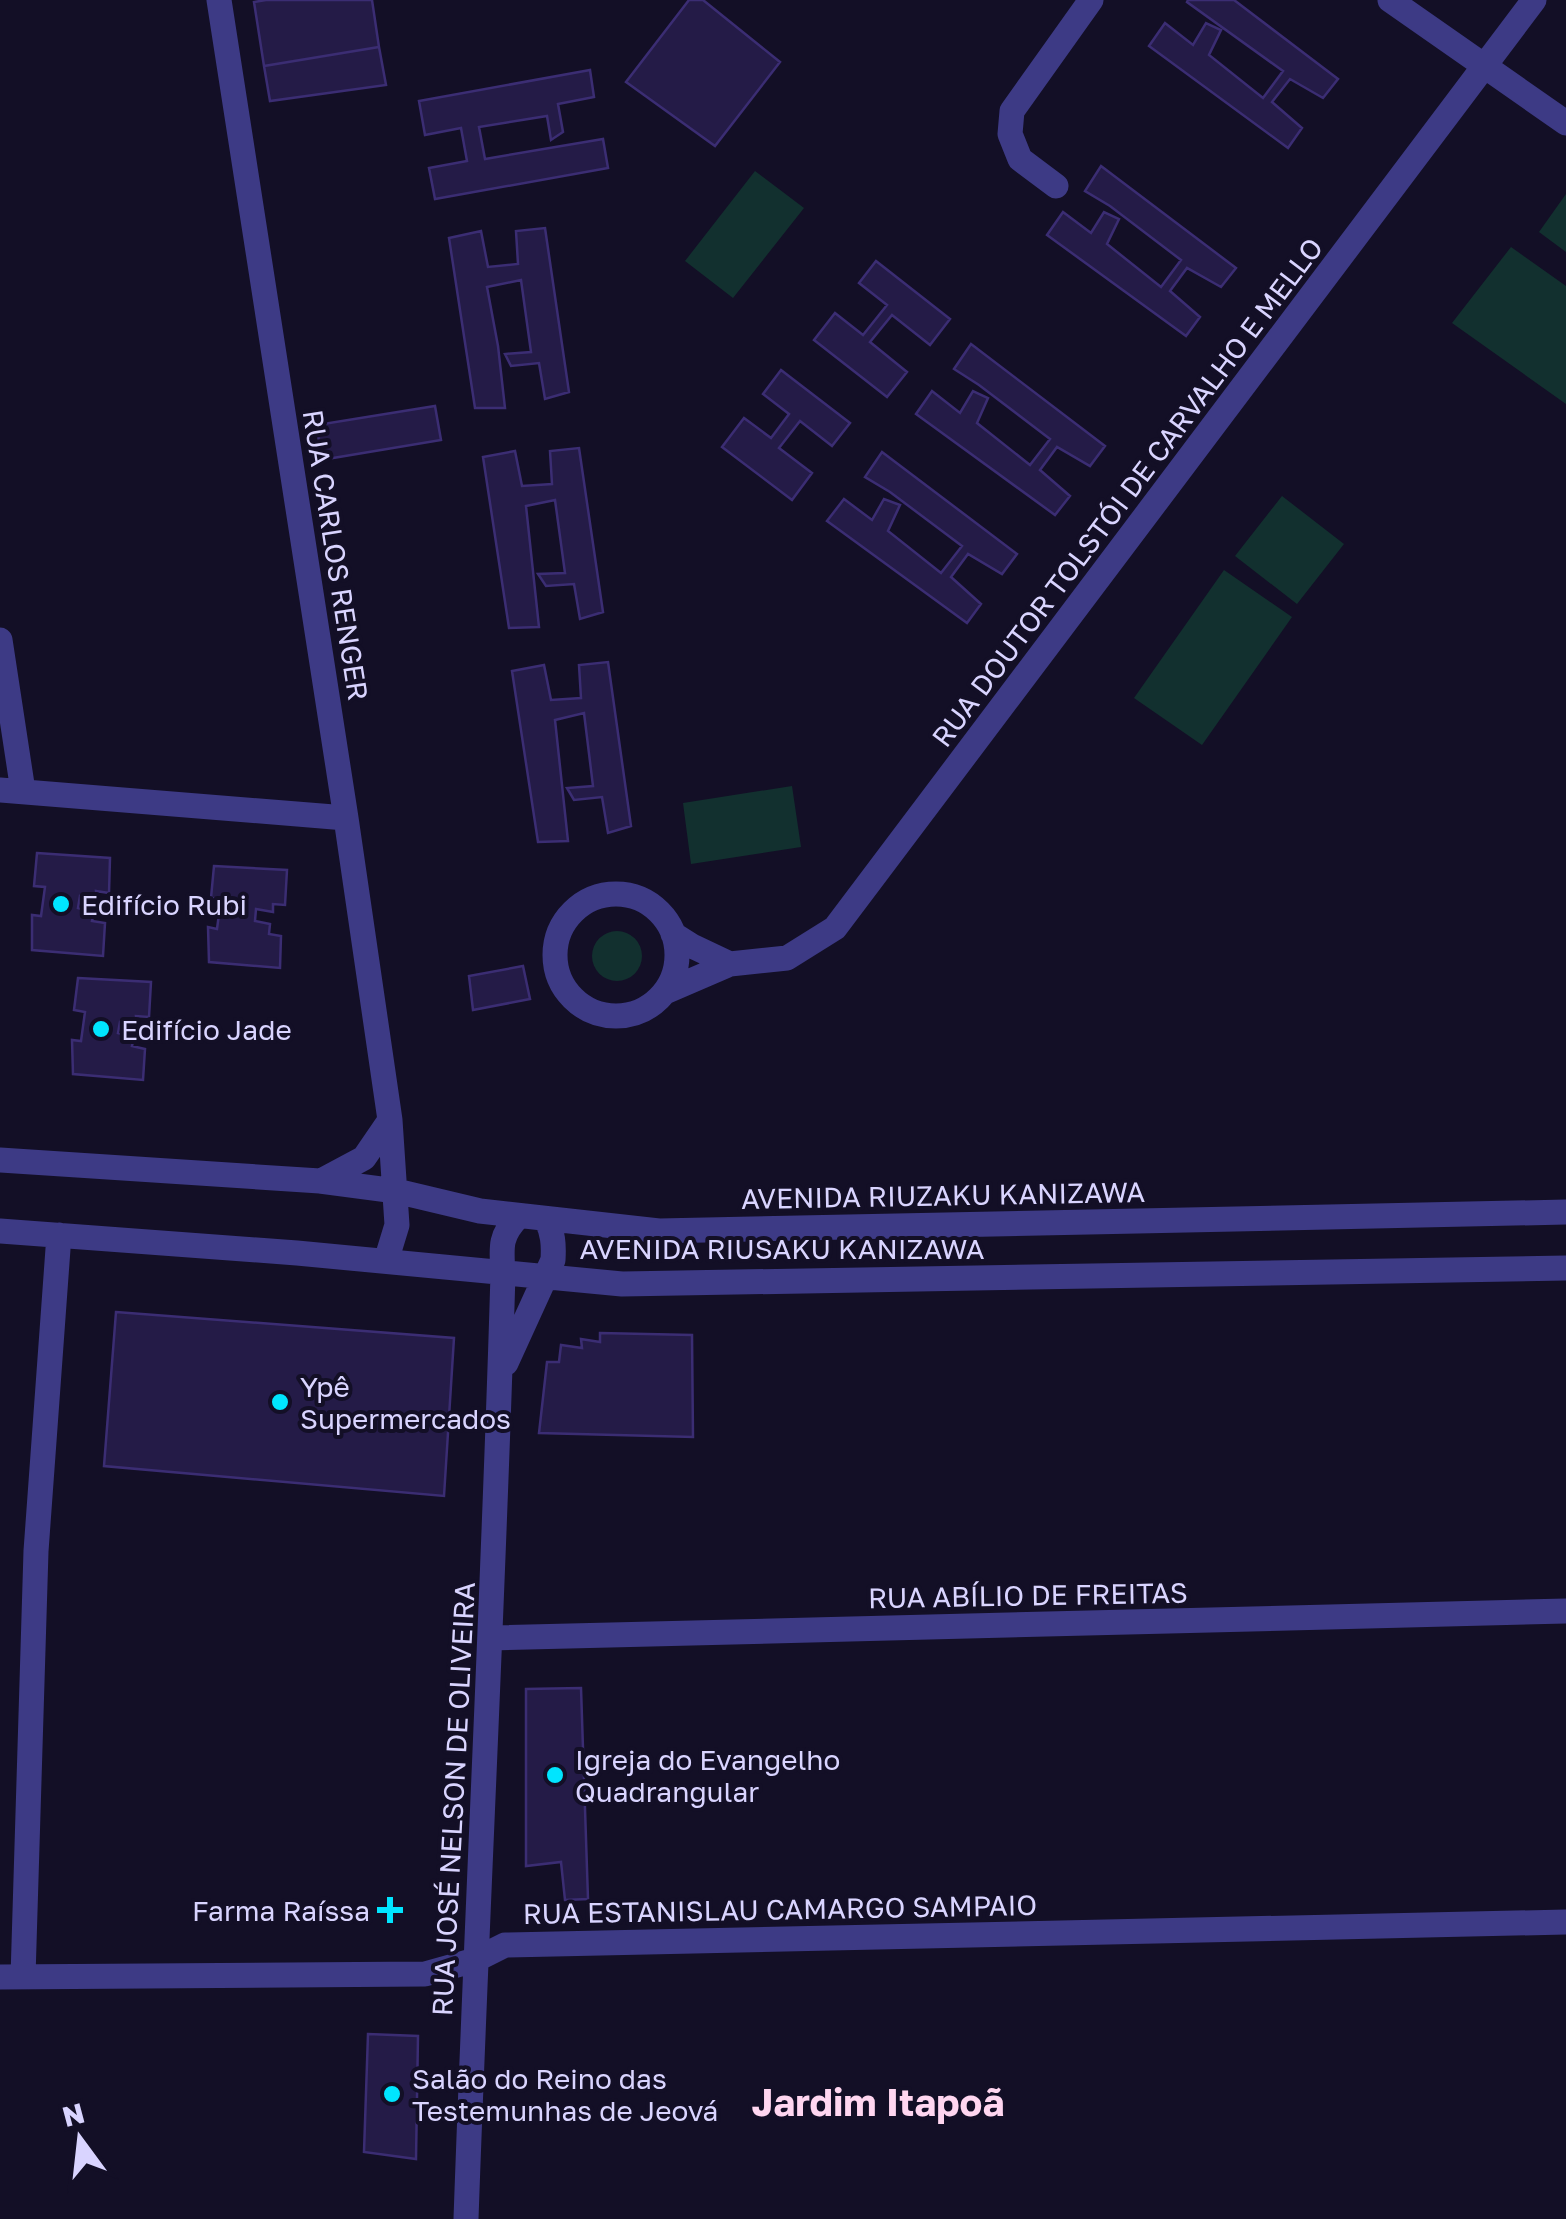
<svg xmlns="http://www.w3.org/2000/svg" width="1566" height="2219" font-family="'Golos Text',sans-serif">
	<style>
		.green { fill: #12302f }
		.building { fill: #241b47; stroke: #3b2d73; stroke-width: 2.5 }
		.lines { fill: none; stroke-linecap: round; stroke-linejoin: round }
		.minor { stroke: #3d3a85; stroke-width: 25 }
		.poi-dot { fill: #00e5ff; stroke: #130f26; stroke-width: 4 }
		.labels { text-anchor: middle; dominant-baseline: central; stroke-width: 8; stroke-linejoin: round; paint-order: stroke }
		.street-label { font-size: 28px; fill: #d9d4ff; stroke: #130f26 }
		.poi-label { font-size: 28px; fill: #d9d4ff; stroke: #130f26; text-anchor: start }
		.district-label { font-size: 38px; font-weight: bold; fill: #ffd6f0; stroke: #130f26 }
	</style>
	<rect width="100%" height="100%" fill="#130f26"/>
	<path class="green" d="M755,171l49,37 -71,90 -48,-37z
		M1566,194v58l-27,-20z
		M1511,247l55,39v118l-114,-81z
		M1282,496l62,48 -47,60 -62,-48z
		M1224,570l68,47 -90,128 -68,-47z
		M792,786l9,61 -110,17 -8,-61z
		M592 956a25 25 0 1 1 50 0a25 25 0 1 1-50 0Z"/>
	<path class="building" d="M266,0h106l7,47 -115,19 -10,-64z
		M689,0h14l77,62 -65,84 -89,-64z
		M1188,0h46l104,79 -15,19 -33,-19 -18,23 30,26 -14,20 -139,-102 16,-23 28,22 13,-22 15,7 -12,25 54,43 20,-27 -96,-69z
		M379,47l7,38 -116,16 -6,-35z
		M590,70l4,27 -36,7 5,28 -12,8 -4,-24 -68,11 6,32 118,-20 5,29 -173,31 -6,-31 38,-7 -6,-33 -36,7 -6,-34z
		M1101,166l135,102 -15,19 -34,-19 -17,23 30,26 -14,19 -139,-101 16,-23 28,21 13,-21 15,7 -12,25 54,43 20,-27 -71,-54 -25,-15z
		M545,228l24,164 -24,7 -6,-36 -28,3 -6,-12 26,-2 -10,-72 -34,7 11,59 7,62h-30l-26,-170 32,-7 7,36 30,-3 -2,-33z
		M876,261l74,58 -20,26 -38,-30 -22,27 37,30 -20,25 -73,-57 21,-27 28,22 24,-30 -28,-22z
		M971,344l134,102 -15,20 -33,-19 -17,23 30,26 -15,19 -139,-101 16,-23 28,22 13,-22 15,7 -11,25 53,42 20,-26 -71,-54 -25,-16z
		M781,370l69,53 -18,23 -32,-25 -21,27 33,25 -20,27 -70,-53 22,-29 27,20 18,-24 -26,-20z
		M435,406l6,34 -120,20 -4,-35z
		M579,448l24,164 -23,7 -6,-35 -28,2 -8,-12 27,-1 -10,-73 -29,6 13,121 -30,1 -26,-171 32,-6 7,35 30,-2 -2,-33z
		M882,452l135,102 -15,20 -34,-20 -17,23 30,27 -14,19 -140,-102 17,-22 28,21 12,-21 16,6 -12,26 53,42 21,-27 -72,-54 -25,-15z
		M608,662l23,164 -23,7 -6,-36 -28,3 -7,-12 26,-2 -9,-73 -29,7 13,121 -30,1 -26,-171 32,-6 7,35 30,-2 -2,-33z
		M37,853l73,5 -1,35 -13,-2 1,9 -17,-4 -2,12 16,4 -2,9 13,2 -2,33 -71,-6v-35l9,1 4,-29 -11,-1z
		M214,866l73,4 -2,35 -12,-1v8l-17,-3 -1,12 15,3 -1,10 12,2 -1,32 -71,-6 -1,-35 9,2 4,-30 -10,-1z
		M523,966l7,33 -57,11 -4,-34z
		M78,978l73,4 -2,35 -13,-1 1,8 -17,-2 -2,11 16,4 -2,9 13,3 -2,31 -70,-6 -1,-34 9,1 4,-29 -11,-2z
		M116,1312l338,26 -10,158 -340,-30z
		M600,1333l92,2 1,102 -154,-4 8,-71h12l2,-17 21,3 -1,-9 19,3z
		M581,1688l7,211 -23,1 -4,-38 -35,4v-177z
		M368,2034l50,2 -2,123 -52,-7z"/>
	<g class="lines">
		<path class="minor" d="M219,0l127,818 44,302 7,105 -11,36
			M1390,0l176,123
			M1056,186l-36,-27 -10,-25 2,-23 79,-111
			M0,640l23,151
			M0,790l346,28
			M555 955a61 61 0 1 1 122 0a61 61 0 1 1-122 0Z
			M673,934l19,12 38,18
			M665,992l65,-28 57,-6 48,-30 699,-928
			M0,1160l320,21 76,10 84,20 179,20 907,-19
			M321,1181l43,-23 26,-38
			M0,1231l297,22 325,31 944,-16
			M506,1363l47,-103c1,-16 0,-27 -7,-41
			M491,1638l1075,-27
			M0,1977l425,-3 50,-14 30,-15 1061,-23
			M23,1977l13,-426 23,-316
			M466,2219c11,-316 28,-631 37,-946 -2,-27 -3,-38 16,-57"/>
	</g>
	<g class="poi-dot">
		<circle cx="61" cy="904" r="10"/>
		<circle cx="101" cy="1029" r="10"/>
		<circle cx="280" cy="1402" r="10"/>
		<circle cx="555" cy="1775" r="10"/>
		<path d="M385 1895h10v10h10v10h-10v10h-10v-10h-10v-10h10z"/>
		<circle cx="392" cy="2094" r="10"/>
	</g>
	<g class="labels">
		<g class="street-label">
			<text transform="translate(1127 492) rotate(-53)">RUA DOUTOR TOLSTÓI DE CARVALHO E MELLO</text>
			<text transform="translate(336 555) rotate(81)">RUA CARLOS RENGER</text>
			<text transform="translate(943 1195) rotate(-1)">AVENIDA RIUZAKU KANIZAWA</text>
			<text x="782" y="1248">AVENIDA RIUSAKU KANIZAWA</text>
			<text transform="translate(1028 1595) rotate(-1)">RUA ABÍLIO DE FREITAS</text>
			<text transform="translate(453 1799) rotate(-87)">RUA JOSÉ NELSON DE OLIVEIRA</text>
			<text transform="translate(780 1909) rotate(-1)">RUA ESTANISLAU CAMARGO SAMPAIO</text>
		</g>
		<g class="poi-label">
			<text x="81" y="904">Edifício Rubi</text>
			<text x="121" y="1029">Edifício Jade</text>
			<text x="300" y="1386">Ypê<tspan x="300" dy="32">Supermercados</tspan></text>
			<text x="575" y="1759">Igreja do Evangelho<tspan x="575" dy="32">Quadrangular</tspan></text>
			<text x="370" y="1910" text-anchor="end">Farma Raíssa</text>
			<text x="412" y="2078">Salão do Reino das<tspan x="412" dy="32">Testemunhas de Jeová</tspan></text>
		</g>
		<g class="district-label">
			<text x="878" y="2101">Jardim Itapoã</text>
		</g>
	</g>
	<g transform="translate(80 2139) rotate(345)" stroke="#130f26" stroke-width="8" paint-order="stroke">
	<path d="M0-8L18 38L0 25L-18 38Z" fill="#d9d4ff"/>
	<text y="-15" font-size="28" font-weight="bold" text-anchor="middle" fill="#d9d4ff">N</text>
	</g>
</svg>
